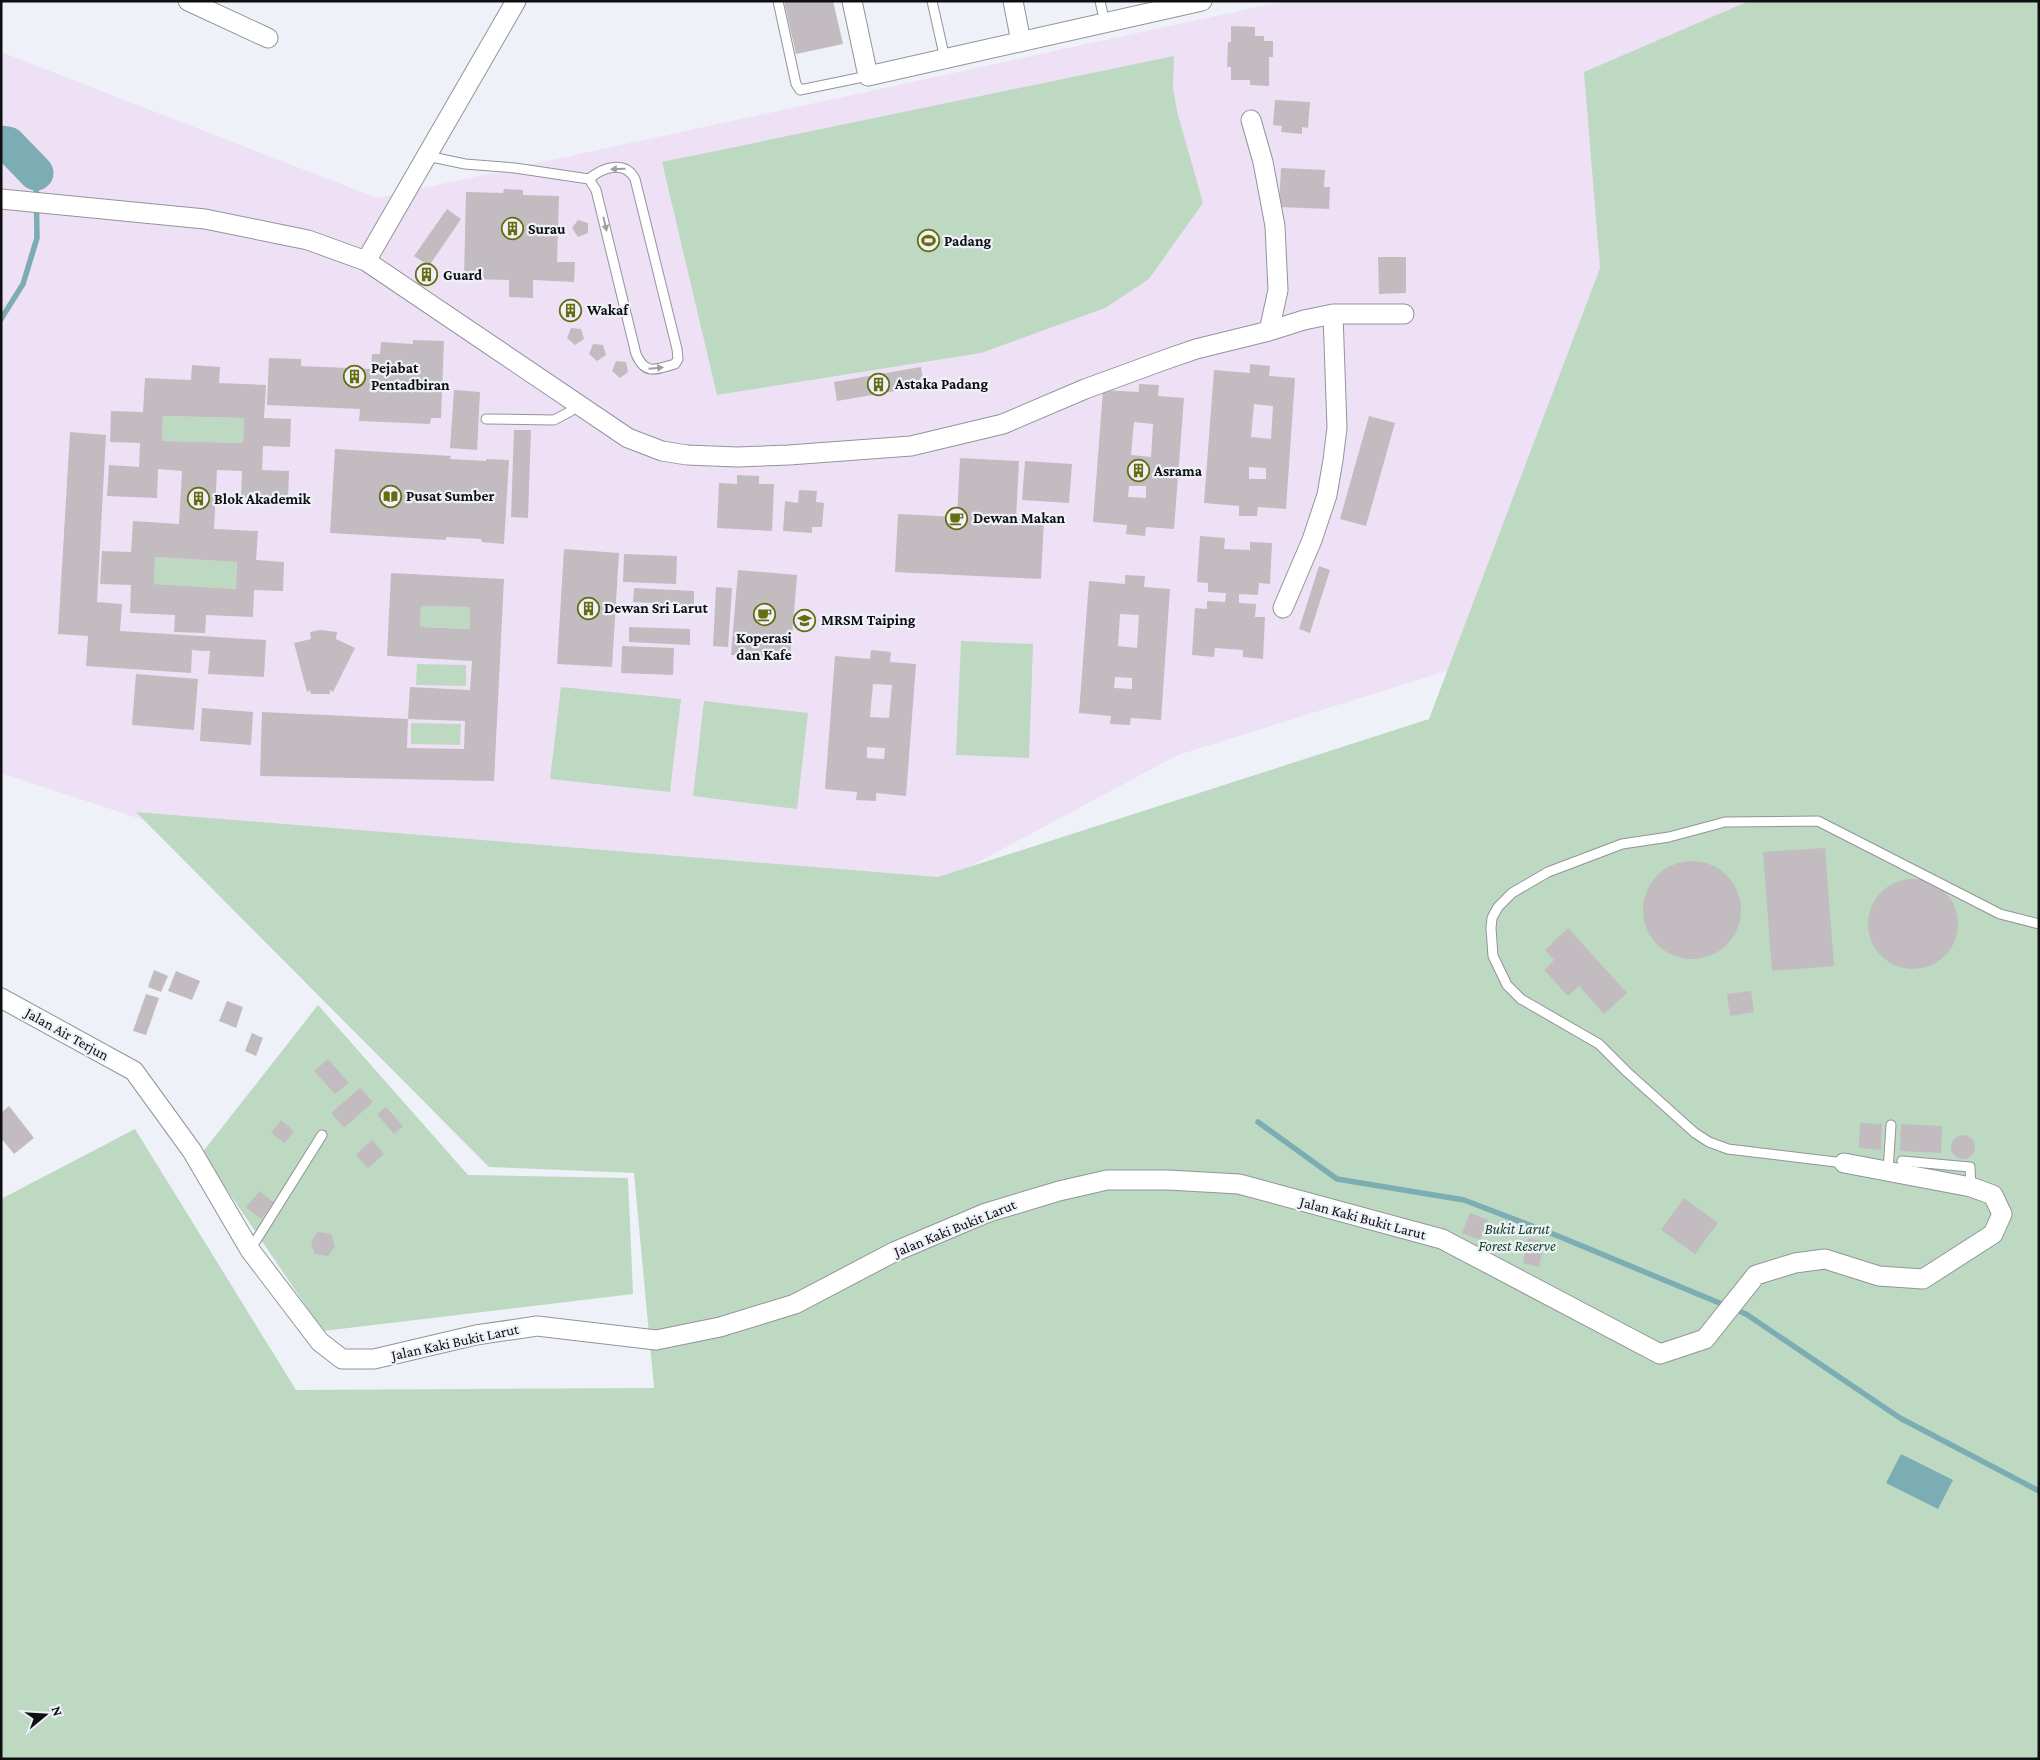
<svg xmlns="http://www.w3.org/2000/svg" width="2040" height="1760" font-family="'Crimson Pro',serif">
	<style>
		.commercial { fill: #efe1f5 }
		.green { fill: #bdd9c2 }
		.water { fill: #7dadb4 }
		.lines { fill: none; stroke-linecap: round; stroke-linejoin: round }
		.stream { stroke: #7dadb4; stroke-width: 5.5 }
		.river { stroke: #7dadb4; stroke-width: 35 }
		.building { fill: #c2bbc0; fill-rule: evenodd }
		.service-casing { stroke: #91949a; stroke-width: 11 }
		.minor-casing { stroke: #91949a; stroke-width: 21 }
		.service { stroke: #fff; stroke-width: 9 }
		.minor { stroke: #fff; stroke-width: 19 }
		.oneway { fill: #9f9fa0 }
		.labels { text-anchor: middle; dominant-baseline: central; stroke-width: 4.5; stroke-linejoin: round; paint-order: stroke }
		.poi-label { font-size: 15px; font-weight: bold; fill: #0e0f11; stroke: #eef1f8; text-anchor: start }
		.street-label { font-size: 15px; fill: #0e0f11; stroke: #eef1f8 }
		.park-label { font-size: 15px; font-style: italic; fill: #114420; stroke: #eef1f8 }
	</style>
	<rect width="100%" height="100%" fill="#eef1f8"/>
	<path class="commercial" d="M1285,1h754v485l-861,269 -418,224 -495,-119 -264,-87v-721l376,146z"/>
	<path class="green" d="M1749,1h290v1758h-2038v-560l134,-70 161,261 358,-2 -20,-215 -145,-6 -353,-355 802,65 491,-158 171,-451 -16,-196z
		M1174,56l-1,33 5,26 25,88 -54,76 -44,29 -124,45 -264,42 -55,-233z
		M163,416l81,2 -1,25 -81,-2z
		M155,557l82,5 -1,27 -82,-5z
		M421,606l49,1v22l-50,-2z
		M961,641l72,3 -4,114 -73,-3z
		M417,664l49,1v21l-50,-1z
		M561,687l120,12 -11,93 -120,-13z
		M704,701l104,12 -11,96 -104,-13z
		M411,723l50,1 -1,21 -49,-1z
		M318,1005l150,170 160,3 5,116 -310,37 -121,-178z"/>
	<path class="water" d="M1901,1454l52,26 -15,29 -52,-26z"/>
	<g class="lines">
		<path class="stream" d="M1,319l22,-35 14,-46 -1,-65
			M1258,1122l79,57 127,21 94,36 188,78 154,104 139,73"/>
		<path class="river" d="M1,143l7,1 28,29"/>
	</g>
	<path class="building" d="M784,1h49l10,43 -47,10z
		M1231,26l24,1v9h9v5h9v16h-4v29l-19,-1v-5h-19v-13h-4l1,-25h3z
		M1275,100l35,2 -2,26 -6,-1v7l-21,-2 1,-6 -9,-1z
		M1281,168l44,2 -1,17h6l-1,22 -50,-2z
		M504,189l19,1v5l36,1 -2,66h18l-1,20 -41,-2v18l-24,-1v-17l-45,-1 2,-87 37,1z
		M447,209l14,10 -32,47 -15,-10z
		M578,220l10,3v10l-10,4 -6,-9z
		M1378,257h28v36l-27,1z
		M423,266l14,9 -6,9 -14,-10z
		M567,305l10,1 2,10 -8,5 -8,-7z
		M571,328l10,1 3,10 -9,6 -8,-7z
		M413,340l31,1 -3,77h-10l-1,6 -71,-3 1,-12 -93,-4 2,-47 32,1v7l70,3 1,-15h8l1,-12 32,2z
		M593,344l10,1 3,10 -9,6 -8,-7z
		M616,361l10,1 2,10 -8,6 -8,-7z
		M1250,364l20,2 -1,10 26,2 -9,131 -28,-2 -1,9h-18v-10l-35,-3 10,-133 36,3zM1254,404l19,2 -2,33 -20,-2zM1249,467l17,1v11h-17z
		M192,365l28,2 -1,16 47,2 -2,33 27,1 -1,28 -27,-1 -1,24 27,1 -1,29 -47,-2 1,-27 -25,-1 -3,59 44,2 -2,29 28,2 -1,29 -29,-1 -1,27 -47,-2 -1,18 -31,-1 1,-17 -45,-2 1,-28 -31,-1 2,-33 29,1 2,-31 46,3 3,-53 -24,-2 -1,29 -50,-2 2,-31 30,2 1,-24 -30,-1 1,-31 32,1 2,-34 46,2zM163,416l81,2 -1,25 -81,-2zM155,557l82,5 -1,27 -82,-5z
		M921,367l3,19 -87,15 -3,-19z
		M1139,384l20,1 -1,11 26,2 -10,131 -28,-2 -1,9 -19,-2 1,-9 -34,-3 10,-132 36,2zM1134,422l19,2 -2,33 -20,-2zM1129,486h17v12l-18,-1z
		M454,390l26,2 -3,58 -27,-2z
		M1369,416l26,7 -29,103 -26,-7z
		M514,430h17l-3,88 -17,-1z
		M70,432l36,3 -9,167 25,2 -2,27 146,9 -2,37 -56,-3 2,-23h-5l-13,-1 -1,23 -105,-7 2,-30 -30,-2z
		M335,449l116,7 -1,3 36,2v-2l23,1 -5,84 -22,-2 -1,-3 -35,-2v3l-116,-7z
		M960,458l59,3 -3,58 28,1 -3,59 -146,-7 3,-58 59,3z
		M1025,461l47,3 -3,39 -47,-3z
		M737,475l22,1v8h15l-2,47 -55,-3 2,-45 18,1z
		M799,490l18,1 -1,11 8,1 -2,24h-10v6l-29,-2 2,-30 13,2z
		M1200,536l25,2 -1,11 26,1v-8l22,1 -2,41 -11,-1 -1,12 -19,-1v9l17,1 -1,13h10l-2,42 -20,-2v-7l-28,-2 -1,9 -22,-2 3,-47 12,1v-8l18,1 1,-9 -18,-1v-9l-11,-1z
		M564,549l55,4 -7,114 -55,-3z
		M624,554l53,2 -1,28 -53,-2z
		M1319,566l11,4 -20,63 -11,-4z
		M738,570l59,5 -7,85 -59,-5z
		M391,573l113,6 -10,202 -234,-5 2,-64 146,7 -1,29 57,1 1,-28 -57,-2 2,-32 60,3 2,-29 -85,-5zM421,606l49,1v22l-50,-2z
		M1125,575l20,1 -1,11 26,2 -9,131 -30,-2 -1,7 -20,-1 1,-8 -32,-3 10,-132 36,3zM1120,614l19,1 -2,33 -19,-2zM1115,677l17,1v11l-18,-1z
		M716,587l16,1 -4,59 -15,-1z
		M634,588l60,3v14l-61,-3z
		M629,627l61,2v16l-61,-3z
		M320,630l17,2 -1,7 19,9 -22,44 -3,-2v4h-19l-1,-4 -3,2 -13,-49 17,-4 -1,-7z
		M622,646l52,2 -1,27 -52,-2z
		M871,650l20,2 -1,10 26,2 -10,132 -30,-3v8l-20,-1 1,-8 -32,-3 10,-133 35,3zM873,684l19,1 -3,33 -19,-1zM867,747l18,1 -1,11 -17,-1z
		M136,674l62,5 -4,51 -62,-5z
		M202,708l51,4 -2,33 -51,-4z
		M1825,848l9,118 -62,5 -9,-119z
		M1643 910a49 49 0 1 1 98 0a49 49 0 1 1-98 0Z
		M1868 924a45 45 0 1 1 90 0a45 45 0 1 1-90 0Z
		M1568,928l59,65 -23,21 -25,-28 -11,10 -24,-26 10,-10 -9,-10z
		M154,970l14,6 -7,16 -13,-5z
		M176,971l24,10 -8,19 -24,-9z
		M1751,991l3,21 -24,4 -3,-22z
		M146,994l13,4 -13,37 -13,-4z
		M227,1001l16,6 -7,21 -17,-7z
		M252,1033l11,5 -7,18 -11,-5z
		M328,1059l21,24 -14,11 -21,-23z
		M360,1088l13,14 -29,26 -13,-15z
		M9,1106l25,32 -20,16 -13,-16v-25z
		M386,1107l17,19 -9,8 -17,-20z
		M281,1120l13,11 -9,12 -14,-10z
		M1860,1123l22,1 -1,26 -22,-2z
		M1901,1124l41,2 -1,27 -41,-2z
		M1951 1147a12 12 0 1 1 24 0a12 12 0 1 1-24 0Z
		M372,1140l12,14 -16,14 -12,-13z
		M260,1191l14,12 -13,16 -15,-12z
		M1684,1198l34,25 -23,31 -34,-24z
		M1470,1213l18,7 -8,20 -18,-7z
		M318,1232l13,2 4,12 -7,10 -13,-2 -4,-12z
		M1528,1238l17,4 -6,25 -16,-4z"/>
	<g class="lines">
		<defs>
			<path id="service" d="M778,1l18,83 4,6 68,-14
				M932,1l13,58
				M1100,1l5,22
				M427,156l38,8 50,4 74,11 7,11 40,164c9,21 19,16 39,10l3,-5 -1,-10 -42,-170c-10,-19 -32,-12 -46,0
				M486,419l68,1 17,-9 2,-7 -1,-3
				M1902,1161l68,6 1,20
				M1844,1163l-116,-14 -19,-7 -14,-9 -68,-61 -28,-28 -78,-45 -14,-14 -14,-29 -2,-28 1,-10 6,-11 14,-14 36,-21 74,-28 47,-7 56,-15 93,-1 182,93 39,10
				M1888,1171l3,-46
				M250,1250l72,-115"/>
			<path id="minor" d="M188,1l80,37
				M852,1l16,75 334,-75
				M1013,1l8,41
				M1251,120l12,42 12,64 3,64 -9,41
				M1,199l204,20 103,21 58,21 262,177 34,13 25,4 50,2 52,-2 122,-9 92,-22 82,-35 82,-30 29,-10 73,-18 35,-11 29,-6h71
				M366,261l150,-260
				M1283,608l29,-68 15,-45 6,-35 4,-32 -4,-114
				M1,998l133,73 58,80 58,99 70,92 22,17h32l102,-24 61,-9 119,14 64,-13 75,-23 99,-52 92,-39 73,-22 48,-11h61l71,4 203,55 218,115 45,-15 51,-64 39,-12 30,-4 54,17 44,3 70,-45 9,-20 -9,-19 -22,-8 -127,-24"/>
		</defs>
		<use href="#service" class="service-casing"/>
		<use href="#minor" class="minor-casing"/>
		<use href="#service" class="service"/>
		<use href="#minor" class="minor"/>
	</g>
	<defs><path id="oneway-solid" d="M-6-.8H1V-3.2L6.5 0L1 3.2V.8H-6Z" transform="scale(1.25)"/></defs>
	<g class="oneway">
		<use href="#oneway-solid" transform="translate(618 169) rotate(179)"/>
		<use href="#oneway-solid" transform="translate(605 224) rotate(77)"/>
		<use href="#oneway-solid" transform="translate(656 368) rotate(-5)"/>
	</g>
	<defs>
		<symbol id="building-ring" viewBox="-11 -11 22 22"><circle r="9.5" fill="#eef1f8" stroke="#666c0f" stroke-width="1.5"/><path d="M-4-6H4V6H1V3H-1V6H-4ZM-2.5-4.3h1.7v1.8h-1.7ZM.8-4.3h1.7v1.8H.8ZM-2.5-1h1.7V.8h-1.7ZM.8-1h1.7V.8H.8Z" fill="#666c0f"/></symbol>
		<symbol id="stadium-ring" viewBox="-11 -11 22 22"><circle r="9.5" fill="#eef1f8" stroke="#666c0f" stroke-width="1.5"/><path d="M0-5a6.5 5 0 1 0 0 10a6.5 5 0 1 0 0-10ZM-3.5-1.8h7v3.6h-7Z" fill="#666c0f"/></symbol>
		<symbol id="library-ring" viewBox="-11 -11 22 22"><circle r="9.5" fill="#eef1f8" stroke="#666c0f" stroke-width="1.5"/><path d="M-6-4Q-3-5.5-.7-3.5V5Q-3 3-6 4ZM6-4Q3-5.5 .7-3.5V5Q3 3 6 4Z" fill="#666c0f"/></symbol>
		<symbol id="cafe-ring" viewBox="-11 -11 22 22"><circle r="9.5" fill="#eef1f8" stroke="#666c0f" stroke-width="1.5"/><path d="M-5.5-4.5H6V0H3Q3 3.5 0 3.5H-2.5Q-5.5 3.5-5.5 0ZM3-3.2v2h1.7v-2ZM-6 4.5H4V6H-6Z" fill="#666c0f"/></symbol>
		<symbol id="school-ring" viewBox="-11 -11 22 22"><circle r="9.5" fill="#eef1f8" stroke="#666c0f" stroke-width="1.5"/><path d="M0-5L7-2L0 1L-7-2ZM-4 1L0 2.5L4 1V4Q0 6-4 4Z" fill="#666c0f"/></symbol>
	</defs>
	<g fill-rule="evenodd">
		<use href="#building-ring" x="500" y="216" width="25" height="25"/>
		<use href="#stadium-ring" x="916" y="228" width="25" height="25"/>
		<use href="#building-ring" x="414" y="262" width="25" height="25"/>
		<use href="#building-ring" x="558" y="298" width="25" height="25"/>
		<use href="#building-ring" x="342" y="364" width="25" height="25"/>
		<use href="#building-ring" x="866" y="372" width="25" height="25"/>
		<use href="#building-ring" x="1126" y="458" width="25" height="25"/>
		<use href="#library-ring" x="378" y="484" width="25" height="25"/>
		<use href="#building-ring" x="186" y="486" width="25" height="25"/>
		<use href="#cafe-ring" x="944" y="506" width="25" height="25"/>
		<use href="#building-ring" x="576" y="596" width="25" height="25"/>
		<use href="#cafe-ring" x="752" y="602" width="25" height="25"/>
		<use href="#school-ring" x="792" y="608" width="25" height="25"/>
	</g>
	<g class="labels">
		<g class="poi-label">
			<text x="528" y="229">Surau</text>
			<text x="944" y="241">Padang</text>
			<text x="443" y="275">Guard</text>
			<text x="587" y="310">Wakaf</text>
			<text x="371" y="368">Pejabat<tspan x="371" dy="17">Pentadbiran</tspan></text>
			<text x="895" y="384">Astaka Padang</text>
			<text x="1154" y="471">Asrama</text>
			<text x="406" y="496">Pusat Sumber</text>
			<text x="214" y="499">Blok Akademik</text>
			<text x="973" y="518">Dewan Makan</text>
			<text x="604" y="608">Dewan Sri Larut</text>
			<text x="821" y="620">MRSM Taiping</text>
			<text x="764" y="638" text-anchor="middle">Koperasi<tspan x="764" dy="17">dan Kafe</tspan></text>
		</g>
		<g class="street-label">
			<text transform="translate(67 1034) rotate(29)">Jalan Air Terjun</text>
			<text transform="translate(1363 1218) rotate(15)">Jalan Kaki Bukit Larut</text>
			<text transform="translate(955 1228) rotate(-22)">Jalan Kaki Bukit Larut</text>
			<text transform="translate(455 1342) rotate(-12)">Jalan Kaki Bukit Larut</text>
		</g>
		<g class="park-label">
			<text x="1517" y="1229">Bukit Larut<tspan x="1517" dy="17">Forest Reserve</tspan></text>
		</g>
	</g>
	<rect width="2040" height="1760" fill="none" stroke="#0e0f11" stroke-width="5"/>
	<g transform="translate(45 1715) rotate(72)" stroke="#eef1f8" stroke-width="4" paint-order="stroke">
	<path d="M0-4L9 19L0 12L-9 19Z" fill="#0e0f11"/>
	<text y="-8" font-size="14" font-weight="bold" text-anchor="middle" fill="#0e0f11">N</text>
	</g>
</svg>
